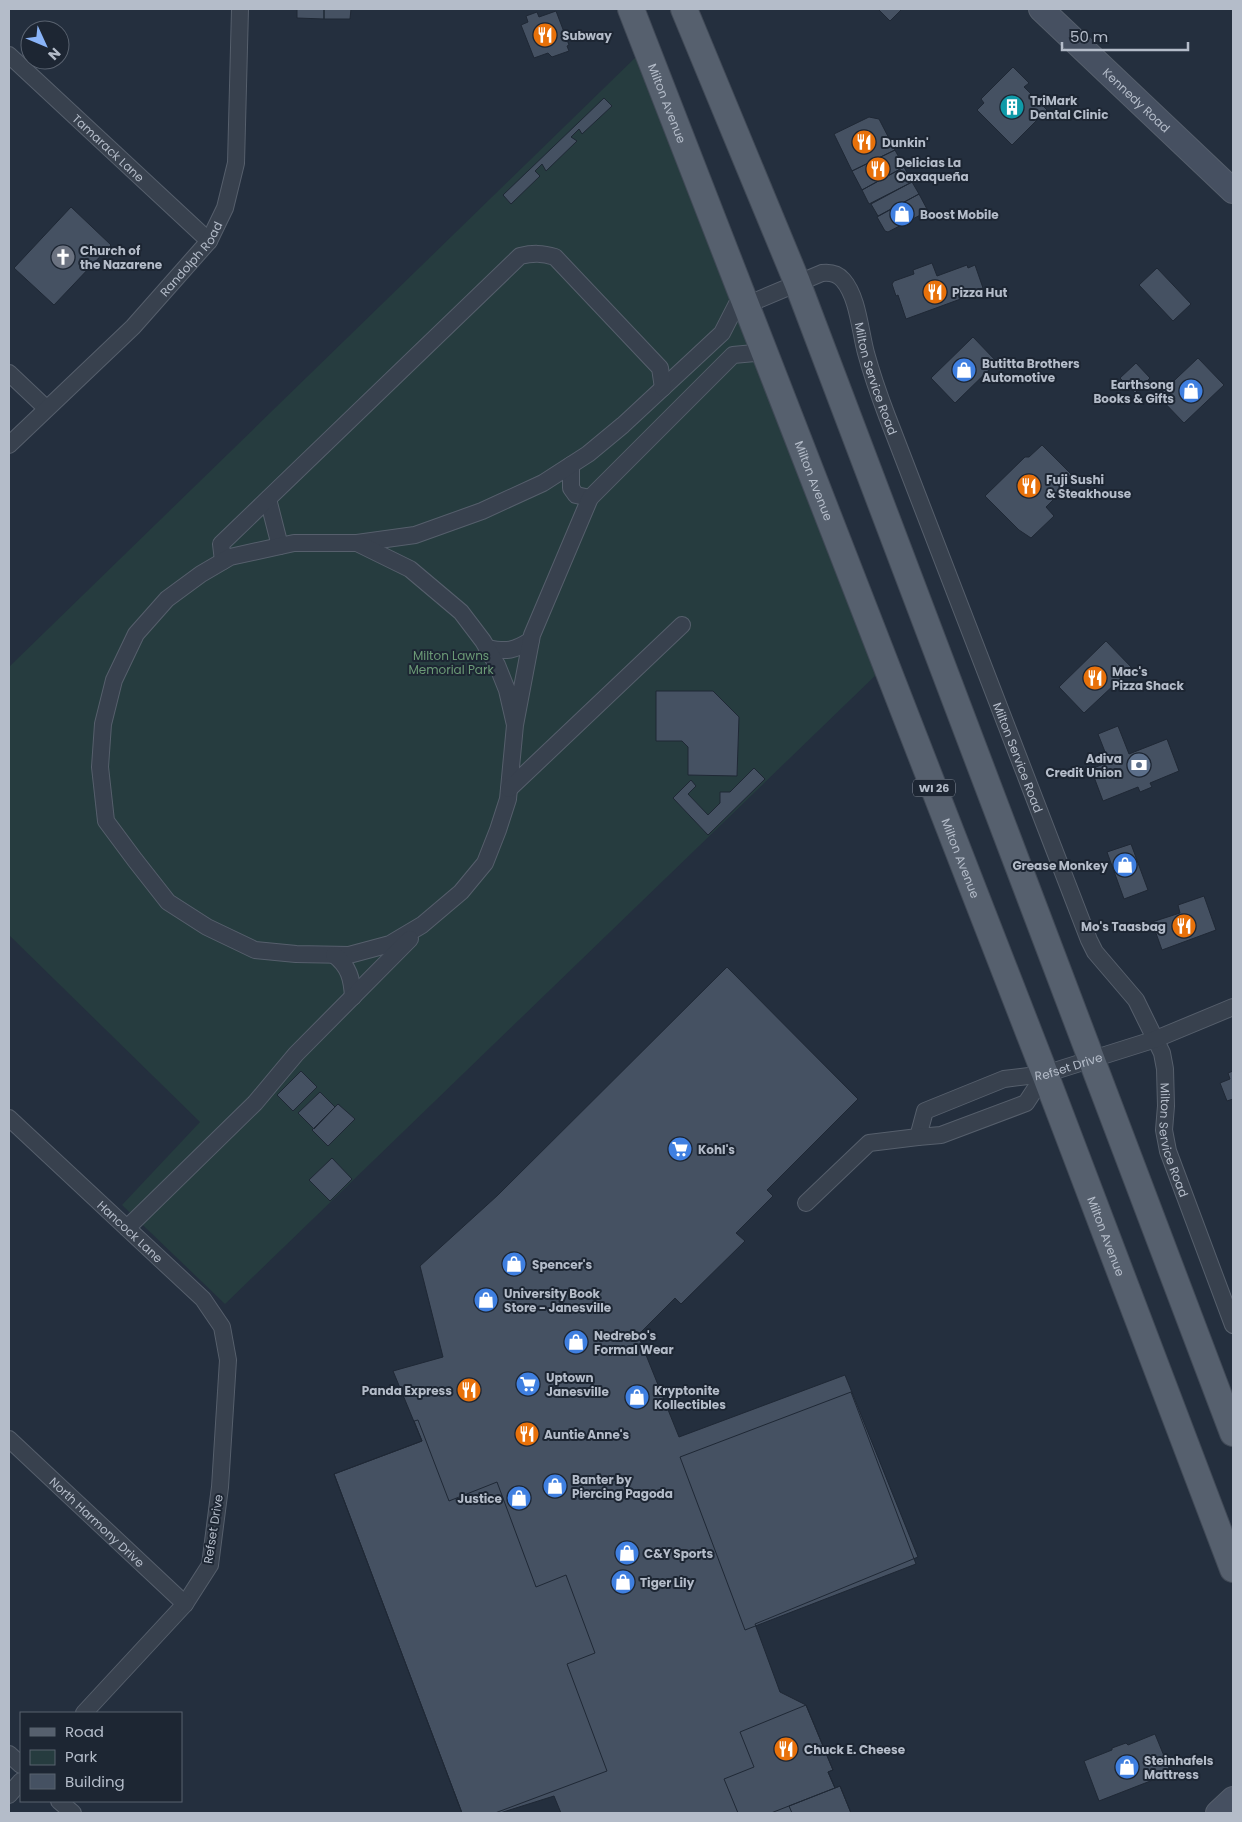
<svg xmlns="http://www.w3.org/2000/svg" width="1242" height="1822" font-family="Poppins,sans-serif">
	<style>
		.green { fill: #263c3f }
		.building { fill: #455162; stroke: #1f2835 }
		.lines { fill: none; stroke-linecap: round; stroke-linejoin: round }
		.street-casing { stroke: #565f6c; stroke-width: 18 }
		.secondary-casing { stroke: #565f6c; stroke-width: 26 }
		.primary-casing { stroke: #414a57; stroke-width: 28 }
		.street { stroke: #38414e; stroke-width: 16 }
		.secondary { stroke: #465061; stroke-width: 24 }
		.primary { stroke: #56606e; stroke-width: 26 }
		.labels { text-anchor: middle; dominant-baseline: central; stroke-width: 4; stroke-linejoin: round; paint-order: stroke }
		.shield { fill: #1d2633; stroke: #878f9c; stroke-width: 1 }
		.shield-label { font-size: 11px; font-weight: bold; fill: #b4bcc9 }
		.poi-label { font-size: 12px; font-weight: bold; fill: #b4bcc9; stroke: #1d2633; text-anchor: start }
		.street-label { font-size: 12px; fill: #b4bcc9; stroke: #1d2633 }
		.park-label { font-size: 12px; fill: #6b9a76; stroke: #1d2633 }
	</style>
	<rect width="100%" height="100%" fill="#242f3e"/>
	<path class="green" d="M639,54l240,618 -654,632 -103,-99 78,-83 -191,-187v-268z"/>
	<path class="building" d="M297,9h27v10l-27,-1z
		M324,9h27l-1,10h-26z
		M878,9h24l-12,12z
		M556,11l13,34 -2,1 2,5 -17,6 -4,-4 -14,5 -13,-33 7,-3 -2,-6 11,-4 2,5z
		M1013,67l16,16 -5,4 23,23 -35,35 -35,-35 7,-7 -3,-4z
		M604,98l8,8 -30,28 -3,-5 -8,8 6,4 -31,30 -4,-7 -7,7 5,5 -29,28 -8,-9z
		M869,117l10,2 16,31 -43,21 -18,-37z
		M895,150l9,17 -42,23 -10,-19z
		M904,167l8,15 -43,22 -7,-14z
		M912,182l7,12 -41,22 -7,-12z
		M919,194l9,17 -40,21 -3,-1 -8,-14z
		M71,207l40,38 -57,60 -40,-37z
		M932,263l5,13 30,-11 1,3 7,-3 8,23 -7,2 1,3 -71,26 -8,-24 -2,1 -4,-12 2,-3 20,-7 -1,-4z
		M1157,268l34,36 -18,17 -34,-36z
		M973,337l24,25 -42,41 -24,-25z
		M1198,358l26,27 -40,38 -26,-27z
		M1136,363l14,15 -15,15 -15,-15z
		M1042,445l31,31 -19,19 2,2 -10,10 8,9 -23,22 -12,-8 -34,-34 40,-39h4z
		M1106,641l26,27 -48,45 -25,-26z
		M656,691h57l26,26 -2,59 -49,-1v-28l-6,-6h-26z
		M1118,726l11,28 38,-15 12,32 -29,12 2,4 -12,5 -2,-5 -35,14 -12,-32 18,-7 -11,-28z
		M754,768l11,11 -57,56 -35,-37 18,-18 5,6 -8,8 20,21 12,-12v-11h10z
		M1131,844l17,46 -24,9 -17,-47z
		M1204,896l12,34 -54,20 -10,-28 28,-9 -2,-8z
		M727,967l131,132 -91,91 6,6 -37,37 9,8 -64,63 -6,-6 -37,37 41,102 166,-62 73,182 -163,67 25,68 26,13 27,65 -5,2 7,16 5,-2 11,27h-290l-7,-17 -54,17h-38l-128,-339 88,-33 -29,-70 50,-14 -23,-91 78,-71z
		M301,1071l16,16 -24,24 -16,-16z
		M1233,1071v28l-6,2 -7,-18 10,-4 -2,-6z
		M320,1092l15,15 -21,22 -16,-16z
		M338,1104l17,15 -27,27 -16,-16z
		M332,1158l20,21 -22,22 -21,-21z
		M851,1392l65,172 -171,66 -65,-173z
		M418,1420l31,81 48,-19 39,105 30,-12 29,78 -28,11 40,107 -112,42h-33l-128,-339 88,-33 -8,-20z
		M806,1705l27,65 -5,2 7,16 -64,25h-33l-14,-34 30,-12 -14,-35z
		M1155,1734l16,39 -72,28 -15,-40 28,-11v-2l14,-5 2,2z
		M840,1786l11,27h-59l-3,-7z"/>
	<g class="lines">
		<defs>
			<g id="street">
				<path id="s1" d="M9,55l200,186"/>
				<path id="s2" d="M746,305l76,-32c8,-1 15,0 21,7 15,17 17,51 23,73 6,22 13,42 21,63l202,524 6,12 41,48 26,53 3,16 1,37 -2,24 4,21 65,174"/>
				<path d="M9,373l37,35"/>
				<path id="s3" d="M9,445l124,-118 76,-86 16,-33 11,-45 4,-154"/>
				<path d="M571,465v23l5,7 14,3"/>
				<path d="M268,499l12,47"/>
				<path d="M357,543l58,-8 67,-24 61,-28 45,-29 35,-29 70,-65 29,-27 20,-39"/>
				<path d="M223,561l-2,-17 299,-288c13,-3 22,-3 35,1l105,111 3,20"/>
				<path d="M487,648c20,4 27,3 44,-8"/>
				<path d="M515,725l-8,-35 -10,-25 -14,-24 -22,-29 -51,-43 -53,-26h-63l-64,14 -29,17 -34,25 -31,35 -22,46 -11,44 -3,43 6,54 29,39 33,42 39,25 48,23 41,4 53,1 41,-11 32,-19 39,-33 24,-29 13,-33 10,-31 7,-74 17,-90 58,-137 143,-143 32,-3"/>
				<path d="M509,789l173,-164"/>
				<path d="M334,955c15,11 18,24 19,42"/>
				<path id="s4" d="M9,1118l194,181 19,28 6,33 -8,127 -10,78 -25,39 -101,109"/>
				<path id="s5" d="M918,1137l7,-26 79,-32 41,-5 111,-35 77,-32"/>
				<path d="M806,1203l63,-60 49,-6 23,-2 85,-32 19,-29"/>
				<path d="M127,1228l128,-125 41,-49 114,-115"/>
				<path id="s6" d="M9,1439l176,165"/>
				<path d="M9,1754l12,11"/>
				<path d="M9,1795l12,-14"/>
				<path d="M59,1801l14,12"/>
			</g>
			<g id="secondary">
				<path id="s7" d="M1041,9l192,182"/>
				<path d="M1218,1813l15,-14"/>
			</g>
			<g id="primary">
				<path id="s8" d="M631,9l414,1065 188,495"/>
				<path d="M684,9l113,273 436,1151"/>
			</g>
		</defs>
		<use href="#street" class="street-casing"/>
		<use href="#secondary" class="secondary-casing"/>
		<use href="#primary" class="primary-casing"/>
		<use href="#street" class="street"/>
		<use href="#secondary" class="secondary"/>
		<use href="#primary" class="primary"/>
	</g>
	<defs>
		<symbol id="restaurant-disc" viewBox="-11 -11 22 22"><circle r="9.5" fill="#e8710a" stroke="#1d2633"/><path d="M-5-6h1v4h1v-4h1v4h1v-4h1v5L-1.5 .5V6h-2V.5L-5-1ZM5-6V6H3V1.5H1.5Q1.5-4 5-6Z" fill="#fff"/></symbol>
		<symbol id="building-disc" viewBox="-11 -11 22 22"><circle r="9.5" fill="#0f9aa8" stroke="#1d2633"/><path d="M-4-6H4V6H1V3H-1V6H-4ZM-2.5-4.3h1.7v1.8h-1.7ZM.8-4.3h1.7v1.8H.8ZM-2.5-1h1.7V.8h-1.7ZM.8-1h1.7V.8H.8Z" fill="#fff"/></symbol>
		<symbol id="shop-disc" viewBox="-11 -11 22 22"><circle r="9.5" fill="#3f7fe0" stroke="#1d2633"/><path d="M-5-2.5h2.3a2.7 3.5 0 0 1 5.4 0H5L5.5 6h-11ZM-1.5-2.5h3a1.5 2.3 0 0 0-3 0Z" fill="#fff"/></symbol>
		<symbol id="church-disc" viewBox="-11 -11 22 22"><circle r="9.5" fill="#6b7280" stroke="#1d2633"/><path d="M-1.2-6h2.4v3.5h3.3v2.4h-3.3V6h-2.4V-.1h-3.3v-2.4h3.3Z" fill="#fff"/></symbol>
		<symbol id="bank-disc" viewBox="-11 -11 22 22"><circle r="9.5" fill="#5c6f8a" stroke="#1d2633"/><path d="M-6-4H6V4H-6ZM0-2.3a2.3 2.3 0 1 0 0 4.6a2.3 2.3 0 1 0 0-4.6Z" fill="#fff"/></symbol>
		<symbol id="supermarket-disc" viewBox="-11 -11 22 22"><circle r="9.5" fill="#3f7fe0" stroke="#1d2633"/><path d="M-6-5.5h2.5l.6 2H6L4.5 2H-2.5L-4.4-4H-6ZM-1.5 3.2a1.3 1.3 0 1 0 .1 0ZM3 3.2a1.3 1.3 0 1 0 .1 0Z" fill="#fff"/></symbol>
	</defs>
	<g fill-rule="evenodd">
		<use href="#restaurant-disc" x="531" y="21" width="28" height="28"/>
		<use href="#building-disc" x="998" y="93" width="28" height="28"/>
		<use href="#restaurant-disc" x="850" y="128" width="28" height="28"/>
		<use href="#restaurant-disc" x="864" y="155" width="28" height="28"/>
		<use href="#shop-disc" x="888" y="200" width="28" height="28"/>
		<use href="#church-disc" x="49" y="243" width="28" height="28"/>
		<use href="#restaurant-disc" x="921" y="278" width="28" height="28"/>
		<use href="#shop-disc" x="950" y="356" width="28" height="28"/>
		<use href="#shop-disc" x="1177" y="377" width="28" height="28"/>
		<use href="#restaurant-disc" x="1015" y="472" width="28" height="28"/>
		<use href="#restaurant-disc" x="1081" y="664" width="28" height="28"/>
		<use href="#bank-disc" x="1125" y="751" width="28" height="28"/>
		<use href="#shop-disc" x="1111" y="851" width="28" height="28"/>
		<use href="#restaurant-disc" x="1170" y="912" width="28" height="28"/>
		<use href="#supermarket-disc" x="666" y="1135" width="28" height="28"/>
		<use href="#shop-disc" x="500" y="1250" width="28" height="28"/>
		<use href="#shop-disc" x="472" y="1286" width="28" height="28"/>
		<use href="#shop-disc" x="562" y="1328" width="28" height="28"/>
		<use href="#supermarket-disc" x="514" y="1370" width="28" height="28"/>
		<use href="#restaurant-disc" x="455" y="1376" width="28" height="28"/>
		<use href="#shop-disc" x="623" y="1383" width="28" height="28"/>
		<use href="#restaurant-disc" x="513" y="1420" width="28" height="28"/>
		<use href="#shop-disc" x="541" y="1472" width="28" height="28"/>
		<use href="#shop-disc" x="505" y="1484" width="28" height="28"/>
		<use href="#shop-disc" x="613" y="1539" width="28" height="28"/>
		<use href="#shop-disc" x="609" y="1568" width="28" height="28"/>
		<use href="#restaurant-disc" x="772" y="1735" width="28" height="28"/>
		<use href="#shop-disc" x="1113" y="1753" width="28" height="28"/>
	</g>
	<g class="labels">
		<rect class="shield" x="913" y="779.5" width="42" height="17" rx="4"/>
		<g class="shield-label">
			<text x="934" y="788">WI 26</text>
		</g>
		<g class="poi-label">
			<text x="562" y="35">Subway</text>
			<text x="1030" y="100">TriMark<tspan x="1030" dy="14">Dental Clinic</tspan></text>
			<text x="882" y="142">Dunkin'</text>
			<text x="896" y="162">Delicias La<tspan x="896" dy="14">Oaxaqueña</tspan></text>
			<text x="920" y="214">Boost Mobile</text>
			<text x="80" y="250">Church of<tspan x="80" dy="14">the Nazarene</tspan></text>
			<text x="952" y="292">Pizza Hut</text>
			<text x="982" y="363">Butitta Brothers<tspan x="982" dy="14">Automotive</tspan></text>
			<text x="1174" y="384" text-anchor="end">Earthsong<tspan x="1174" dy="14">Books &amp; Gifts</tspan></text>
			<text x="1046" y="479">Fuji Sushi<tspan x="1046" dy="14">&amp; Steakhouse</tspan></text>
			<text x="1112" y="671">Mac's<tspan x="1112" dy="14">Pizza Shack</tspan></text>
			<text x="1122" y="758" text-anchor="end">Adiva<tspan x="1122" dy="14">Credit Union</tspan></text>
			<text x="1108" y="865" text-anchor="end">Grease Monkey</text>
			<text x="1166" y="926" text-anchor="end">Mo's Taasbag</text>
			<text x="698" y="1149">Kohl's</text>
			<text x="532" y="1264">Spencer's</text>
			<text x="504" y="1293">University Book<tspan x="504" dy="14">Store - Janesville</tspan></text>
			<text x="594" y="1335">Nedrebo's<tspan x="594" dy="14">Formal Wear</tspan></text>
			<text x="546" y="1377">Uptown<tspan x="546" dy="14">Janesville</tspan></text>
			<text x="452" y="1390" text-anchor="end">Panda Express</text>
			<text x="654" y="1390">Kryptonite<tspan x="654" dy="14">Kollectibles</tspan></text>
			<text x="544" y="1434">Auntie Anne's</text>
			<text x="572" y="1479">Banter by<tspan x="572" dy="14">Piercing Pagoda</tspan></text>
			<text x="502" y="1498" text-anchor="end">Justice</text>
			<text x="644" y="1553">C&amp;Y Sports</text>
			<text x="640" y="1582">Tiger Lily</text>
			<text x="804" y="1749">Chuck E. Cheese</text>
			<text x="1144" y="1760">Steinhafels<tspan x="1144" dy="14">Mattress</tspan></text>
		</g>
		<g class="street-label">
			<text stroke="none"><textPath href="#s7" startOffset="132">Kennedy Road</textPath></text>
			<text stroke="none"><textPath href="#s8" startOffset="101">Milton Avenue</textPath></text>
			<text stroke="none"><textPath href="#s1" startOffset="136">Tamarack Lane</textPath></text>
			<text stroke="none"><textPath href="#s3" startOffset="261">Randolph Road</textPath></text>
			<text stroke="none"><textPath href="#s2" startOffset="210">Milton Service Road</textPath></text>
			<text stroke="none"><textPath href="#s8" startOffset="506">Milton Avenue</textPath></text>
			<text stroke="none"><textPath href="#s2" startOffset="615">Milton Service Road</textPath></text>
			<text stroke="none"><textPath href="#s8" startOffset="911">Milton Avenue</textPath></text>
			<text stroke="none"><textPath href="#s5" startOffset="178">Refset Drive</textPath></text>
			<text stroke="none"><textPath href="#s2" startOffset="1035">Milton Service Road</textPath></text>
			<text stroke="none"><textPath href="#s4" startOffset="166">Hancock Lane</textPath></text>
			<text stroke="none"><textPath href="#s8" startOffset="1316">Milton Avenue</textPath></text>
			<text stroke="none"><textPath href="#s6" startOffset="121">North Harmony Drive</textPath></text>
			<text transform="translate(213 1529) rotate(-81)">Refset Drive</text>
		</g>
		<g class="park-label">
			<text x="451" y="655">Milton Lawns<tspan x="451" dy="14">Memorial Park</tspan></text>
		</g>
	</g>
	<rect width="1242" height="1822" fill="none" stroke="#b4bcc9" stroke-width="20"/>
	<rect x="20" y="1712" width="162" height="90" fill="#1d2633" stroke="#59626f"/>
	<rect x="30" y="1728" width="25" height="8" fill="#56606e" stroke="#59626f"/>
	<text x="65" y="1737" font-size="15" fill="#b4bcc9">Road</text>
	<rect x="30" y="1750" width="25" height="15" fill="#263c3f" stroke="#59626f"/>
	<text x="65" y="1762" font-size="15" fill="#b4bcc9">Park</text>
	<rect x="30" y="1774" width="25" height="15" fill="#455162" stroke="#59626f"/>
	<text x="65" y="1787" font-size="15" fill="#b4bcc9">Building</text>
	<g transform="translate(45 45) rotate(134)"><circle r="24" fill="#1d2633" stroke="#59626f"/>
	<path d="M0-4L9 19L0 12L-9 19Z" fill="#8ab4f8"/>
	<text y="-8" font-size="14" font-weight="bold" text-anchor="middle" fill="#b4bcc9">N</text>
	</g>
	<path d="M1062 42v8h126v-8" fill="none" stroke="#b4bcc9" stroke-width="2.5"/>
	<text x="1070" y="42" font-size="15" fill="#b4bcc9" stroke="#1d2633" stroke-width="4" paint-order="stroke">50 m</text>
</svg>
